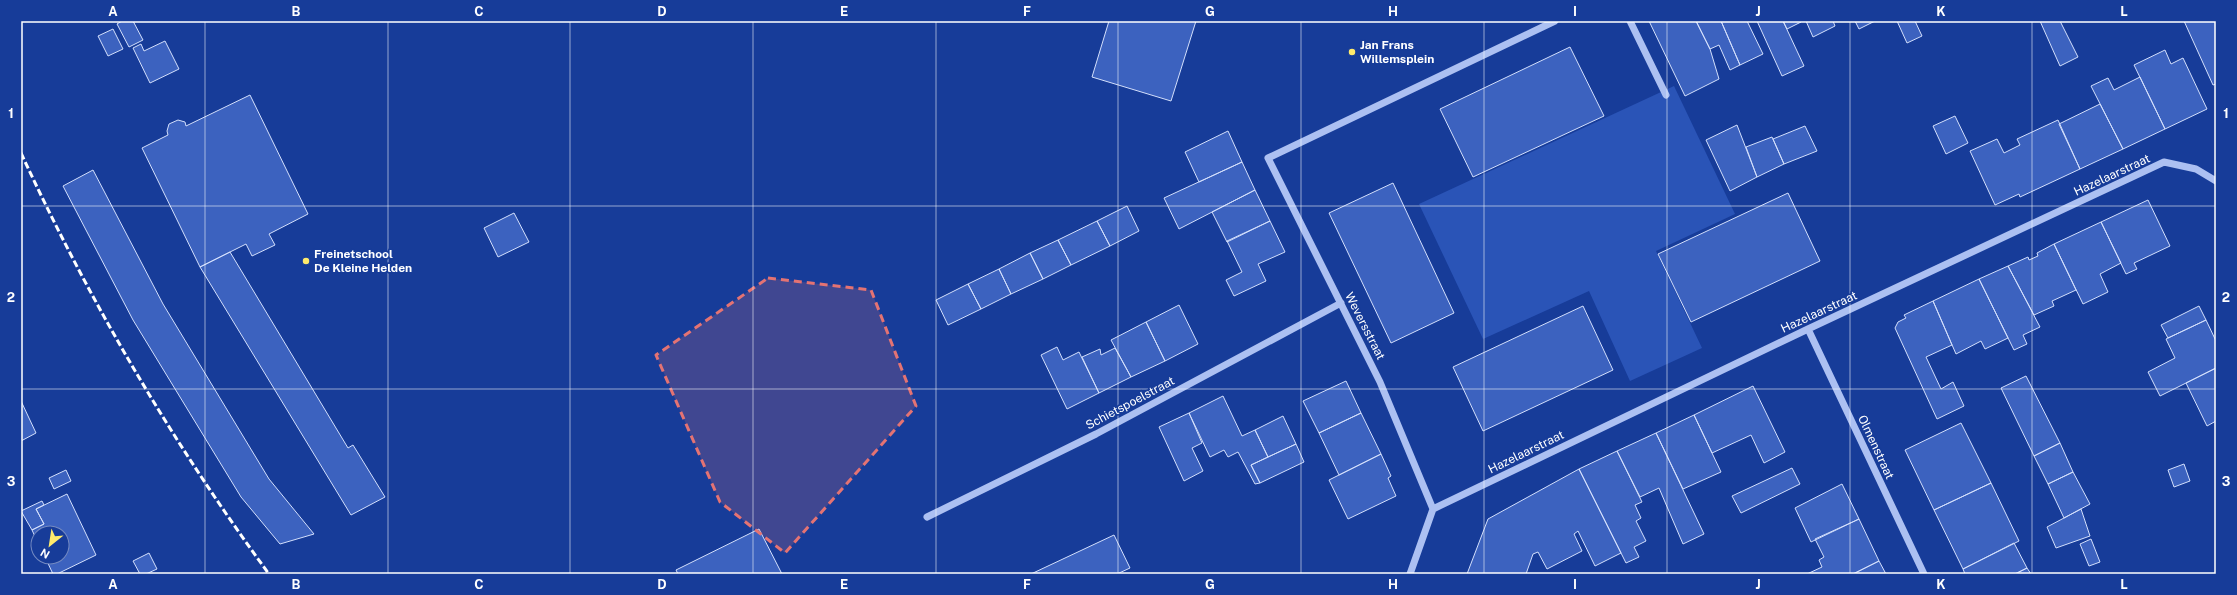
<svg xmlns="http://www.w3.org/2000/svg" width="2237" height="595" font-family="'Public Sans',sans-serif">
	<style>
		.green { fill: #2a54b7 }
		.building { fill: #3c62bf; stroke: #d3dffc }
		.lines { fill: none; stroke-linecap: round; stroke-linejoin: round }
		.minor { stroke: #acc0f2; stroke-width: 7 }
		.rail { stroke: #fff; stroke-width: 3; stroke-dasharray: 7 3; stroke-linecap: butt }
		.marked { fill: #e47373; fill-opacity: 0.2; stroke: #e47373; stroke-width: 3; stroke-dasharray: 8 5; stroke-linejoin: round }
		.grid { fill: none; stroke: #fff; stroke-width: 1; stroke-opacity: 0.55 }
		.poi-dot { fill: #ffeb6c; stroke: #173c99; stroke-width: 1.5 }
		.labels { text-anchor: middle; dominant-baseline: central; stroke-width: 3.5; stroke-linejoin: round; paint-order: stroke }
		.poi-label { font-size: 12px; font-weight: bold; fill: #fff; stroke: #173c99; text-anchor: start }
		.street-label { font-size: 12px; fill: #fff; stroke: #173c99 }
		.neatline { fill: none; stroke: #fff; stroke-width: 1.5 }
		.grid-label { font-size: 13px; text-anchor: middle; font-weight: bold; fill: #fff }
	</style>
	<rect width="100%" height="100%" fill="#173c99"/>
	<path class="green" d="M1674,86l61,128 -79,37 46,97 -72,33 -41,-90 -106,48 -64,-135z"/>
	<path class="building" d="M122,21h11l10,19 -14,7 -12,-23z
		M1109,21h87l-25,80 -79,-24z
		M1649,21h47l14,28 9,30 -34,17z
		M1696,21h25l19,44 -10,5 -11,-25 -9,4z
		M1721,21h26l16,33 -23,11z
		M1757,21h26l21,45 -22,10z
		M1783,21h17l1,1 -14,7z
		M1806,21h27l2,5 -22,11z
		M1855,21h20l-16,8z
		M1897,21h18l7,15 -15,7z
		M2040,21h20l18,36 -18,9z
		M2184,21h32v63l-3,1z
		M113,29l10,20 -15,7 -10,-20z
		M165,41l14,28 -29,14 -17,-35 8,-4 3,7z
		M1570,47l34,69 -131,61 -33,-68z
		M2165,50l6,14 12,-6 24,51 -42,20 -31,-64z
		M2140,77l25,52 -42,20 -32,-63 17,-8 6,12z
		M250,95l58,119 -39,20 6,11 -23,11 -6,-12 -46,23 -58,-119 26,-13 -1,-4 2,-7 9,-4 7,2 1,4z
		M2100,104l23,45 -43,20 -21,-45z
		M1955,116l13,27 -22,11 -13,-28z
		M2058,120l22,49 -60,28 -1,-3 -24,11 -25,-54 27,-12 7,14 16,-8 -3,-6z
		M1737,125l20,52 -27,14 -24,-51z
		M1805,126l12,25 -33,13 -11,-25z
		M1228,131l14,31 -43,20 -14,-30z
		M1772,137l12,27 -27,13 -11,-30z
		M1242,162l13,28 -76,39 -15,-31z
		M93,170l70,134 106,175 45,55 -34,10 -39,-47 -108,-177 -70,-134z
		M1393,183l61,130 -63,30 -62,-130z
		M1255,190l15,31 -43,21 -15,-30z
		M1788,193l32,68 -129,61 -33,-68z
		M2148,200l22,46 -36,17 3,6 -11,5 -25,-52z
		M1127,206l12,25 -29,15 -13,-25z
		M514,213l15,29 -31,15 -14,-29z
		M1097,221l13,25 -39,19 -13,-25z
		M1270,221l15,31 -27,12 8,17 -32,15 -8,-16 16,-8 -15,-31z
		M2101,222l20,41 -21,11 8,18 -25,12 -29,-60z
		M1058,240l13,25 -28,14 -13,-26z
		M2054,244l22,46 -24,11 2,5 -20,9 -26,-49 20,-9 1,3 9,-4 -1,-3z
		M230,252l118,196 5,-3 32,52 -34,18 -151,-248z
		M1030,253l13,26 -32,15 -12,-25z
		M2008,266l32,61 -17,8 4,9 -13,6 -35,-71z
		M999,269l12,25 -30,15 -13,-25z
		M1979,279l29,59 -23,11 -4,-8 -25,13 -23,-53z
		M968,284l13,25 -33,16 -12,-25z
		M1933,301l19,44 -26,12 15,32 12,-7 11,24 -27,13 -42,-91 3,-6 8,-4 -2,-3z
		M1179,305l19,39 -33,17 -19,-39z
		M1583,306l30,64 -130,61 -30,-64z
		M2199,306l7,14 -38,18 -7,-13z
		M2206,320l10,21v27l-56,28 -12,-24 27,-14 -9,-19z
		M1146,322l19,39 -34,16 -20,-37z
		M1057,347l6,13 16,-8 20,41 -32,16 -26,-54z
		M1115,348l16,29 -32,16 -17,-36 18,-8 1,6z
		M2216,368v53l-9,5 -21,-43z
		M2026,376l34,67 -26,13 -33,-68z
		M1346,381l15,32 -42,20 -16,-32z
		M1753,386l32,66 -21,11 -13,-28 -39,18 -18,-38z
		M1223,396l19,40 13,-6 13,27 -17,8 9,18 -5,1 -17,-32 -10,5 -4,-7 -14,7 -21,-44z
		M21,401l15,32 -15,8z
		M1189,413l13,30 -10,5 11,23 -19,10 -25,-54z
		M1361,413l20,41 -42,21 -20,-42z
		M1694,415l27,57 -38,17 -27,-56z
		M1283,416l13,28 -28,13 -13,-27z
		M1961,423l30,60 -57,27 -29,-60z
		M1656,433l48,101 -21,10 -24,-56 -19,9 -23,-46z
		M2060,443l13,29 -25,12 -14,-28z
		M1296,444l8,18 -44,21 -9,-18z
		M1617,451l25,51 -7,3 6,13 -5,3 10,20 -12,6 5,10 -13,6 -47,-94z
		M1381,454l10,22 -3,2 8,18 -48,23 -19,-39z
		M2184,464l6,17 -16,6 -6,-17z
		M1792,468l8,16 -59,29 -9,-17z
		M1579,469l42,84 -26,13 -17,-35 -4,3 8,17 -35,18 -9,-17 -5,2 -7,20h-59l21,-55z
		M66,470l5,11 -17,8 -5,-11z
		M2073,472l17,32 -26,14 -16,-34z
		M1991,483l28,58 -56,28 -29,-59z
		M1842,484l17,35 -48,23 -16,-34z
		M67,494l29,61 -39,19h-4l-8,-17h17v-24h-24v10l-6,-13 12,-6 -8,-15z
		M42,501l2,4 -8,4 8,15 -12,6 -11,-19z
		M2081,509l9,27 -34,12 -9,-21z
		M1859,519l20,42 -26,13h-46l15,-7 -3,-7 5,-3 -9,-18z
		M759,529l23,45h-104l-2,-4z
		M1114,535l16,33 -13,6h-86z
		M2091,539l9,23 -11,4 -9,-22z
		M2014,543l13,25 -12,6h-50l-2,-5z
		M149,553l8,16 -11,5h-6l-7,-13z
		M1879,561l7,13h-33z
		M2027,568l4,6h-16z"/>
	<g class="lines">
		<path class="minor" d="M1630,21l36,74
			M1808,329l116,245
			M1433,509l375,-180 356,-167 32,7 20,12
			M1433,509l-53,-127 -112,-224 287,-137
			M927,517l169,-83 245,-131
			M1410,574l23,-65"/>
		<path class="rail" d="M21,153c69,149 151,289 248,421"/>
	</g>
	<path class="marked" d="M768,278l103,12 45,116 -131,147 -65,-51 -64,-147z"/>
	<path class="grid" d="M205,21v553M388,21v553M570,21v553M753,21v553M936,21v553M1118,21v553M1301,21v553M1484,21v553M1667,21v553M1850,21v553M2032,21v553M21,206h2195M21,389h2195"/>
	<g class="poi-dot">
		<circle cx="1352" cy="52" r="4"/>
		<circle cx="306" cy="261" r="4"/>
	</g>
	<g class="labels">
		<g class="poi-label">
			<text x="1360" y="45">Jan Frans<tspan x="1360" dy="14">Willemsplein</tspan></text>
			<text x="314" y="254">Freinetschool<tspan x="314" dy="14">De Kleine Helden</tspan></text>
		</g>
		<g class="street-label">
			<text transform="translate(2112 175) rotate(-25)">Hazelaarstraat</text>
			<text transform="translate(1819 312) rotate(-25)">Hazelaarstraat</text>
			<text transform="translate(1365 326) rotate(63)">Weversstraat</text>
			<text transform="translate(1130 403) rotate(-28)">Schietspoelstraat</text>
			<text transform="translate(1876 447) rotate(65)">Olmenstraat</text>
			<text transform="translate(1526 452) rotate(-26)">Hazelaarstraat</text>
		</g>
	</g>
	<rect width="2237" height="595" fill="none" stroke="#173c99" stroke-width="44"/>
	<g transform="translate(50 545) rotate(210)"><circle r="19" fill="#173c99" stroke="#748ac2"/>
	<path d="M0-3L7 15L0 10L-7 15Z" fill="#ffeb6c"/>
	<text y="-6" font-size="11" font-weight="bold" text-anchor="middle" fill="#ffffff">N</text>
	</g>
	<rect x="22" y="22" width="2193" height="551" class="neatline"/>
	<g class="grid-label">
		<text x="113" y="16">A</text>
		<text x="296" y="16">B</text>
		<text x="479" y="16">C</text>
		<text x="662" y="16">D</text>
		<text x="844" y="16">E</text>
		<text x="1027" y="16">F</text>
		<text x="1210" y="16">G</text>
		<text x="1393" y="16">H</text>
		<text x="1575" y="16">I</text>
		<text x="1758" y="16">J</text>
		<text x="1941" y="16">K</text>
		<text x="2124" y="16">L</text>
		<text x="11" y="118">1</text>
		<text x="2226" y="118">1</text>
		<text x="11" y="302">2</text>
		<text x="2226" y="302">2</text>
		<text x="11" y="486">3</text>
		<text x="2226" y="486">3</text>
		<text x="113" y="589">A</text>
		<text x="296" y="589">B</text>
		<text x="479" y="589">C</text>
		<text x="662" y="589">D</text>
		<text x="844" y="589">E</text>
		<text x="1027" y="589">F</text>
		<text x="1210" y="589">G</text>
		<text x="1393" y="589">H</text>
		<text x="1575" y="589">I</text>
		<text x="1758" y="589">J</text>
		<text x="1941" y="589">K</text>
		<text x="2124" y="589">L</text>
	</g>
</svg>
